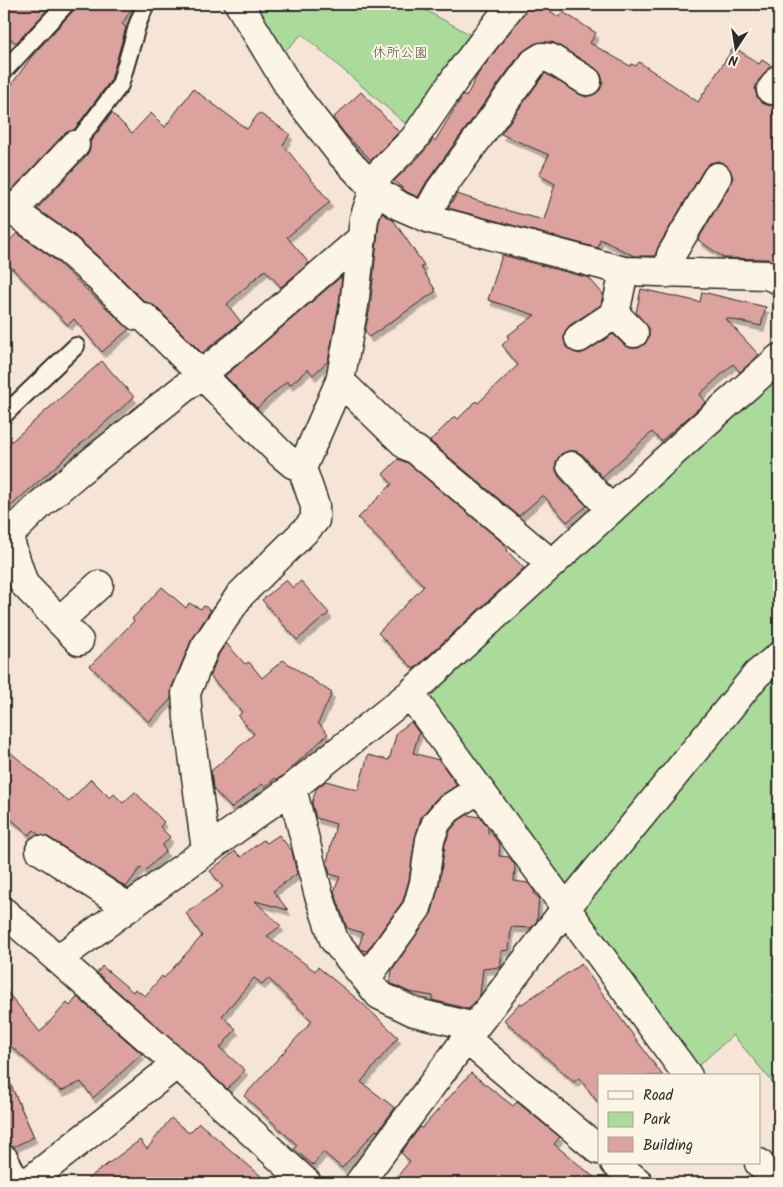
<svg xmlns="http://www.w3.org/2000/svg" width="783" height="1187" font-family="Kalam,'Klee One',sans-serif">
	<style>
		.green { fill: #aadb9b; stroke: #6a8363 }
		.building { fill: #dca29d; stroke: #2b2b2b; filter: url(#shadow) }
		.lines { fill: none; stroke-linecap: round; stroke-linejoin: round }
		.service-casing { stroke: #2b2b2b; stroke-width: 20 }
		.minor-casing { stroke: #2b2b2b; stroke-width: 31 }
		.service { stroke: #fcf5e5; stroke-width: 16 }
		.minor { stroke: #fcf5e5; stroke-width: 28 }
		.labels { text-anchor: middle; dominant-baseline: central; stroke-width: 4; stroke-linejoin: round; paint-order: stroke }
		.park-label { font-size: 14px; fill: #4b5747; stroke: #fcf5e5 }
	</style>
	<defs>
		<filter id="shadow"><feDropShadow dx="3" dy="5.5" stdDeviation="0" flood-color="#0004"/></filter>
	</defs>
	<rect width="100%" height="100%" fill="#f6e4d7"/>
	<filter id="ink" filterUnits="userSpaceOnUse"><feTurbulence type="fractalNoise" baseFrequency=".02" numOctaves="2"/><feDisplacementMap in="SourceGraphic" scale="10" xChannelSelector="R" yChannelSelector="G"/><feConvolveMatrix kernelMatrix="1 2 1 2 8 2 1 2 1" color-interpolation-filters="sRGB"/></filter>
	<g filter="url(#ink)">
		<path class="green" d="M255,4h159l61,33 -67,89 -106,-92 -23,23z
			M779,371v273l-213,248 -144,-193z
			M779,670v420l-46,-55 -35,31 -118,-157 190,-231z"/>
		<path class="building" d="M4,4h49l-37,39 -12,-10z
			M76,4h59l-13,20 4,3 -15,53 -37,50 -10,4 -56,60h-4v-99l28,-39 41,-45z
			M527,4h13l19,13 4,-5 33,21 -6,10 40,23 1,-2 5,2 3,-4 59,40 36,-55 25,17 3,-4 9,6 -13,15 -3,8 2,8 5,6 8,3 9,-3v160l-12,-4 -43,-1 -26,-18 32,-55 3,-7 -3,-9 -5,-5 -7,-3 -8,2 -6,6 -46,78 -3,9h-21l-34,-17 -2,9 -150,-40 9,-14 52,17 35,9 11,-36 -16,-9 10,-20 -48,-21 44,-61 34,21 7,3 9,-3 5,-4 3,-8 -2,-8 -6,-6 -37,-23 -6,-3h-9l-9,2 -13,9 -94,128 -9,16 -11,-5 -13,-11 27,-26 12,-16 2,2 28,-46 3,2 12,-23 46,-61z
			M193,89l54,40 12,-16 31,21 -7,11 47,57 -43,35 22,26 -28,24 -16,-17 -38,34 14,18 -39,31 -47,-47 -11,-5 -35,-35 -35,-31 -37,-26 49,-53 4,-7v-7l22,-29 20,20 19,-20 14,14z
			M361,92l38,40 -28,28 -26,-26 -12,-16z
			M382,213l12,8 30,44 -3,2 15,24 -67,46 -4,-6 5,-23 9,-86z
			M17,233l37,26 75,70 -27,23 -28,-33 -6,6 -64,-65v-14z
			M502,255l87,23 14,16 -2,11 -31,20 -5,6 -1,8 2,8 7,5 7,2 7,-3 26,-17 10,10 7,4h8l7,-4 4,-7v-9l-13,-15 5,-24 59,13 2,-10 64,15 -5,19 -36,-8 34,37 -19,17 -7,-8 -33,30 6,8 -45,39 -9,-9 -50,45 -19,-22 -7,-4h-8l-7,3 -5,8v8l3,7 28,29 -20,16 -24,-27 -24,21 -89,-75 25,-25 3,3 18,-18 2,2 40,-38 -16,-20 7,-6 -2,-3 28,-21 -47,-15z
			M342,276l-3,28 -11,57 -15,14 -5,-6 -18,16 -3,-4 -30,27 -32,-32z
			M102,361l32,36 -130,115v-64z
			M398,459l10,4 95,80 5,7 -1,1 17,17 -110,101 -36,-36 46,-47 -66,-68 34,-34 -9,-10z
			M286,580l7,8 8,-7 28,32 -32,27 -35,-40z
			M162,587l24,21 3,-5 12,6 3,-3 7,4 -20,31 -19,46 -1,12 -22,23 -59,-56 44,-45 -2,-2z
			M226,643l19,21 4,-2 13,16 21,-18 49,33 -14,30 10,11 -45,42 -6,3 -2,-1 -10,9 -3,-3 -31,24 -18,-19 -2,-18 43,-37 -16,-18 4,-4 -32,-36 9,-22z
			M411,722l8,11 -6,20 26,7 18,25 -21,14 -15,18 -6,21 -6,42 -6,21 -36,50 -5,-1 -3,-4 4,-13 -16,-5 -13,-37 6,-14 -10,-3 -3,-12 9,-38 -20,-6 -4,-15 4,-14 10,-8 32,9 10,-35 21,5 8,-28z
			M4,747l65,55 22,-23 19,19 4,-4 9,9 12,-11 29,30 -4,5 10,10 -8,9 4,5 -21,20 -4,-4 -15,20 -78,-50 -9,-2 -5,-5 -5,5 -25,-22z
			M467,815l13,2 8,10v7l5,1 7,10 -1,11 10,1 6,8 -1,16 14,2 7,9 -1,2 5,4 -2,23 -6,7 -20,-1 -2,23 -8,1v16l-18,2 -3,26 -11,14 -37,-9 1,-4 -24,-4 -19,-9 2,-13 40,-58 7,-27 6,-41 5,-13 8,-10z
			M279,835l13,16 5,23 -24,17 15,19 -33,-9 26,25 -14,10 48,35 3,-4 44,36 36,34 -37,45 34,26 -17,23 -2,-1 -34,38 -19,-16 -10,13 -19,-16 3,-4 -53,-49 68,-75 -44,-43 -6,6 -8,-6 -32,38 14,13 -16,19 25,22 -18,19 -130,-116 5,-7 31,26 2,-3 10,7 17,-20 2,2 38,-42 -16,-23 37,-26 -13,-16 25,-20 6,6 22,-17 4,3z
			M581,964l82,112h-64v28l-20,-26 -5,4 -70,-62 16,-17 2,1z
			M4,988l36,44 27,-29 3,3 7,-9 65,57 -49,44 -12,-16 -20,9 -57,-51z
			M4,1070l30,67 -21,10 -3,-2 -6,-14z
			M471,1073l42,33 4,-4 43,35 -6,7 47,39h-209l18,-22 -9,-8 19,-26 2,1z
			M171,1118l18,15 10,-10 70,60h-187l58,-43 7,9z"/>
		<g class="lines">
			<defs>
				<path id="service" d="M4,71l62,-67
					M75,145l45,-60 18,-62 8,-19
					M4,415l72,-69"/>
				<path id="minor" d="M239,4l52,86 49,63 34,36 26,17 30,13 194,52 143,4 12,5
					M771,90l8,-11
					M369,184l45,-45 43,-63 55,-72
					M4,209l9,2 62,-66
					M13,211l51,36 34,30 39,39 7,1 137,137 12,10 9,4 13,38v14l-8,9 -67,66 -35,52 -19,46 2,25 18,132
					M425,217l15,-27 94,-128 8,-5 8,1 37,23
					M624,271l-9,43 19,19
					M668,273l3,-18 46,-78
					M579,338l36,-24
					M340,381l67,65 9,4 136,114
					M571,466l40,44
					M302,468l38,-87 14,-75 10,-87 10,-30
					M4,531l4,4 16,49 55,57
					M4,540l38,-37 39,-33 157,-125 124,-107
					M59,621l40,-36
					M410,694l278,382
					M292,788l26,104 16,48 45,55 35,17 61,15
					M40,850l88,57
					M4,912l173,152 130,119
					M58,959l234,-171 118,-94 289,-265 80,-71
					M366,979l51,-71 7,-25 6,-43 6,-17 12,-14 31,-20
					M466,1039l133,111
					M4,1159l12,24
					M615,1163l24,20
					M759,1163l17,20
					M27,1183l150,-119
					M359,1183l116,-156 91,-119 191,-234 22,-18"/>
			</defs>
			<use href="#service" class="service-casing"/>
			<use href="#minor" class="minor-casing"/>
			<use href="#service" class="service"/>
			<use href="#minor" class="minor"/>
		</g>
	</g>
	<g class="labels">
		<g class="park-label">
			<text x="400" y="53">休所公園</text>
		</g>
	</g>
	<rect width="783" height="1187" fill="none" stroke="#fcf5e5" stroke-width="20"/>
	<rect x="10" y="10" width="763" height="1167" fill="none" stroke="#2b2b2b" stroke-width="2" filter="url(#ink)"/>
	<rect x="598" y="1074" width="162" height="90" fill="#fcf5e5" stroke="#a8a49b"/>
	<rect x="608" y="1091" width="25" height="8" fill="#fcf5e5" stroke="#a8a49b"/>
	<text x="643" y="1100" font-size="15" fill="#2b2b2b">Road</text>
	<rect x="608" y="1112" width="25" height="15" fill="#aadb9b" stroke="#a8a49b"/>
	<text x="643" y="1124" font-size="15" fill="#2b2b2b">Park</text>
	<rect x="608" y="1137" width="25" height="15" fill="#dca29d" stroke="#a8a49b"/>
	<text x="643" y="1150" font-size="15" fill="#2b2b2b">Building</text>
	<g transform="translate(736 48) rotate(192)" stroke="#fcf5e5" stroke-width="4" paint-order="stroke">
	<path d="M0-4L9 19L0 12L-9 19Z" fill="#2b2b2b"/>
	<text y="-8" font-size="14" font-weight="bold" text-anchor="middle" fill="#2b2b2b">N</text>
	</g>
</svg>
